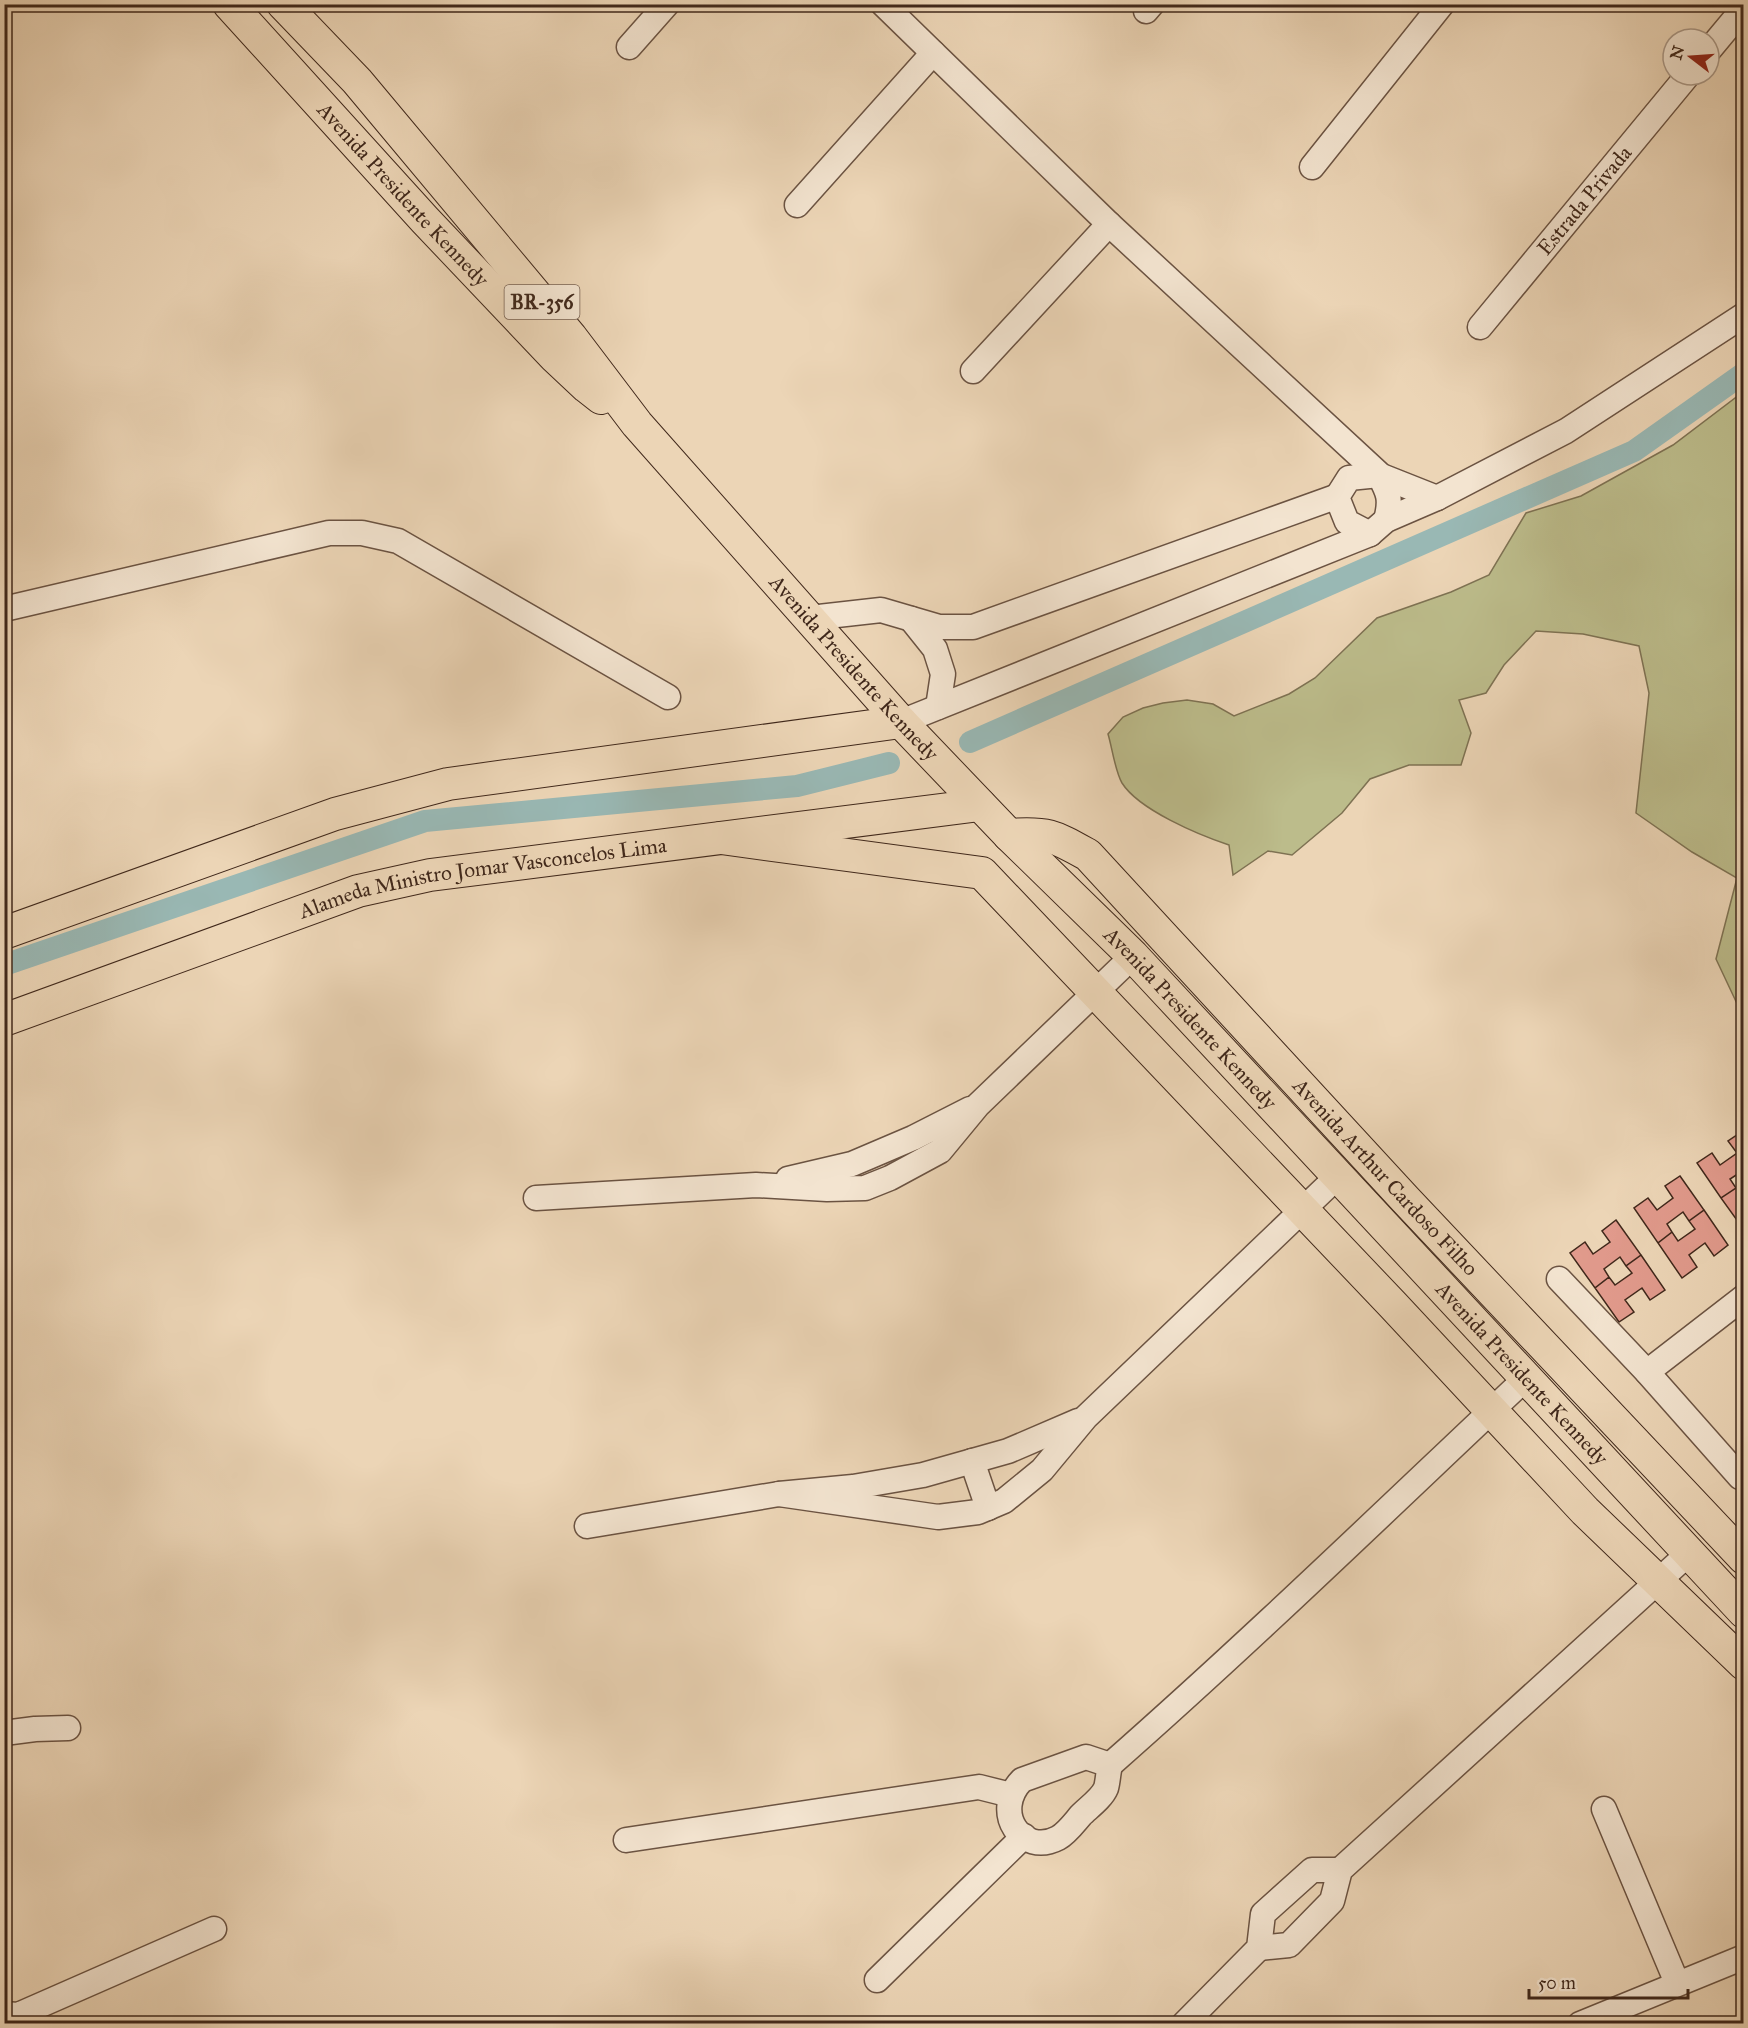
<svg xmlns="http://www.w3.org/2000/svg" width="1748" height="2028" font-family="'IM FELL Great Primer',serif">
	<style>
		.green { fill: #bcbc8b; stroke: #7e7253; stroke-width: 1.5 }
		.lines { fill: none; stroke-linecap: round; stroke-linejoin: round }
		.canal { stroke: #99b8b4; stroke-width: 22 }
		.building { fill: #e19a8c; stroke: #40281b; stroke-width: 1.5 }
		.minor-casing { stroke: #6b5342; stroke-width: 27 }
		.major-casing { stroke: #40281b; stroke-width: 34 }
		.minor { stroke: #f3e4d0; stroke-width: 24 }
		.major { stroke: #ecd5b6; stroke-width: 32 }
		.labels { text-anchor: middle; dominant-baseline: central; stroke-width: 4.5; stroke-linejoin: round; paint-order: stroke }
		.shield { fill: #f3e4d0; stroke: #766051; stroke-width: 1.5 }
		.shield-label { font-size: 20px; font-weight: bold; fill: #40281b }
		.street-label { font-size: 21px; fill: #40281b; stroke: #f3e4d0 }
	</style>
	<rect width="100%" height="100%" fill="#ecd5b6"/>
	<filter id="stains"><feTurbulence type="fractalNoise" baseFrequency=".00333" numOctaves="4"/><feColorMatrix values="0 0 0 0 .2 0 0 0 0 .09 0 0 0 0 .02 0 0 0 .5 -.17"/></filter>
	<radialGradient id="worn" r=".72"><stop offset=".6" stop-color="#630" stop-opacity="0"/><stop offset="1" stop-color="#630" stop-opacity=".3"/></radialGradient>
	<path class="green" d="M1743,392v619l-3,-1 -24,-51 21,-81 -45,-26 -56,-39 13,-120 -10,-47 -56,-12 -47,-3 -32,34 -18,28 -27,7 12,33 -10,32h-52l-39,14 -28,34 -50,42 -24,-4 -35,24 -4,-30c-30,-10 -90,-35 -107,-62 -7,-12 -10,-36 -14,-49l15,-17 20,-9 20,-5 24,-3 26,4 21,12 55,-22 26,-16 62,-60 74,-26 38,-17 37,-62 55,-17 92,-51z"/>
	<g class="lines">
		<path class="canal" d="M970,742l664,-291 110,-78
			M4,965l421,-144 372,-35 92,-23"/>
	</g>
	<path class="building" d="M1743,1131l1,39 -14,9 6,9 -15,10 -24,-35 15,-10 8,12 17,-12 -9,-12z
		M1680,1176l24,34 -15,11 -6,-9 -16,12 5,8 -14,11 -24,-35 14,-10 9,12 16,-12 -8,-12z
		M1736,1188l6,8 2,-1v35l-23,-32z
		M1704,1210l24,35 -14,11 -9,-13 -16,12 8,12 -15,11 -24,-35 14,-11 6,9 17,-12 -6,-8z
		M1616,1220l25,35 -15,11 -6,-9 -16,12 5,8 -14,11 -25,-35 15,-11 8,12 17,-12 -8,-11z
		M1641,1255l24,35 -15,10 -8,-12 -17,12 9,12 -15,10 -24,-34 14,-11 6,8 17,-12 -6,-7z"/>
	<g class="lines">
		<defs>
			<g id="minor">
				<path d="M883,4l226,220 269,249c10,19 14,25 8,47"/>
				<path d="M1146,11l6,-7"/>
				<path d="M629,47l38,-43"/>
				<path d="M1709,50l35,-42"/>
				<path d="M1312,167l130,-163"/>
				<path d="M797,205l136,-152"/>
				<path id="s1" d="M1480,327l208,-252"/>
				<path d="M973,371l136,-147"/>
				<path d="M1370,534l-23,-12 -10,-25 12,-19 30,-3 58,23"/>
				<path d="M4,609l325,-76h33l36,8 270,156"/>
				<path d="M810,618l71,-8 58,17h34l365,-131"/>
				<path d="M911,619l24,30 8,25 -5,33"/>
				<path d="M901,722l469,-188 16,-14 51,-22 129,-67 178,-116"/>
				<path d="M788,1179l64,-15 61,-26 57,-29"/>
				<path d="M536,1198l220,-13 71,4 38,-1 25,-10 50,-27 38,-46 155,-149"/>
				<path d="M1559,1279l88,93 93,105 4,-3"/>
				<path d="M1647,1372l97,-75"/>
				<path d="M972,1461l16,47"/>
				<path d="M779,1494l159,23 40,-5 26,-11 38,-31 44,-53 252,-241"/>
				<path d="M587,1526l192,-32 74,-7 70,-12 85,-24 70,-30"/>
				<path d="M4,1733l31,-4 33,-1"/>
				<path d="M1086,1757l24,8c-2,8 -2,16 -4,23 -4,10 -18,20 -25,27 -7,8 -14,18 -23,23 -36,19 -67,-26 -36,-58z"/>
				<path d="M1110,1765c142,-125 277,-256 415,-386"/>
				<path d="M1604,1809l73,174"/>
				<path d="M626,1840l353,-53 32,8"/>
				<path d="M1259,1948l30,-3 43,-44 8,-31 348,-316"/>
				<path d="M877,1980l147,-144"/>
				<path d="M4,2014l14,1 196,-86"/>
				<path d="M1184,2024l75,-76 4,-34 49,-44h28"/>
				<path d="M1580,2024l164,-67"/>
			</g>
			<g id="major">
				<path id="s2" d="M229,4l196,216 129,136 33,31 14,11"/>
				<path id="s3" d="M283,4l74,77 214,256 66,87 264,298 108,113 124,121 611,656"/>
				<path id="s4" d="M1009,835c39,-3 45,1 79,20l317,344 339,359"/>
				<path d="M721,838l261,35 411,432 192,206 159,153"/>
				<path d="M4,933l331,-119 113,-30 453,-62"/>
				<path id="s5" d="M4,1020l354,-129 72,-16 550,-70"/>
			</g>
		</defs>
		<use href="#minor" class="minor-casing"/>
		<use href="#major" class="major-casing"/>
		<use href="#minor" class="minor"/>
		<use href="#major" class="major"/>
	</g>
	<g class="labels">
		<rect class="shield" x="504.5" y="285" width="75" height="34" rx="4.5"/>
		<g class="shield-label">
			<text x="542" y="302">BR-356</text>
		</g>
		<g class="street-label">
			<text stroke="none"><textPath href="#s2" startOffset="258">Avenida Presidente Kennedy</textPath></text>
			<text stroke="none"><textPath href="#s1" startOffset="164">Estrada Privada</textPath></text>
			<text stroke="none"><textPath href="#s3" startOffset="876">Avenida Presidente Kennedy</textPath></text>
			<text stroke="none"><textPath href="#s5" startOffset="502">Alameda Ministro Jomar Vasconcelos Lima</textPath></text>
			<text stroke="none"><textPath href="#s3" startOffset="1362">Avenida Presidente Kennedy</textPath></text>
			<text stroke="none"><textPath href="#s4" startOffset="522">Avenida Arthur Cardoso Filho</textPath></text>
			<text stroke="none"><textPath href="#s3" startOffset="1848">Avenida Presidente Kennedy</textPath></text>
		</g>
	</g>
	<rect width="1748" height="2028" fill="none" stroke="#ecd5b6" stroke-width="24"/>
	<rect x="6" y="6" width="1736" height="2016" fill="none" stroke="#40281b" stroke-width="3"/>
	<rect x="12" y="12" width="1724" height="2004" fill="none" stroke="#40281b" stroke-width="1.5"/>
	<g transform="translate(1691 57) rotate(287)"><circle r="28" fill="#f3e4d0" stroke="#ab9988" stroke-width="1.5"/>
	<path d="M0-4.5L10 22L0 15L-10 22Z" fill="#8f2418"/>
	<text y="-9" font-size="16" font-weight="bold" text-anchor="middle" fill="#40281b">N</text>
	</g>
	<path d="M1529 1989v9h159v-9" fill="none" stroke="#40281b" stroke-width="3"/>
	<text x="1538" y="1989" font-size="18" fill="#40281b" stroke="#f3e4d0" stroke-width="4.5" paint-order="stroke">50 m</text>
	<rect width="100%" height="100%" filter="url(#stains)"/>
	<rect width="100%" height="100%" fill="url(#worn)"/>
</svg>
